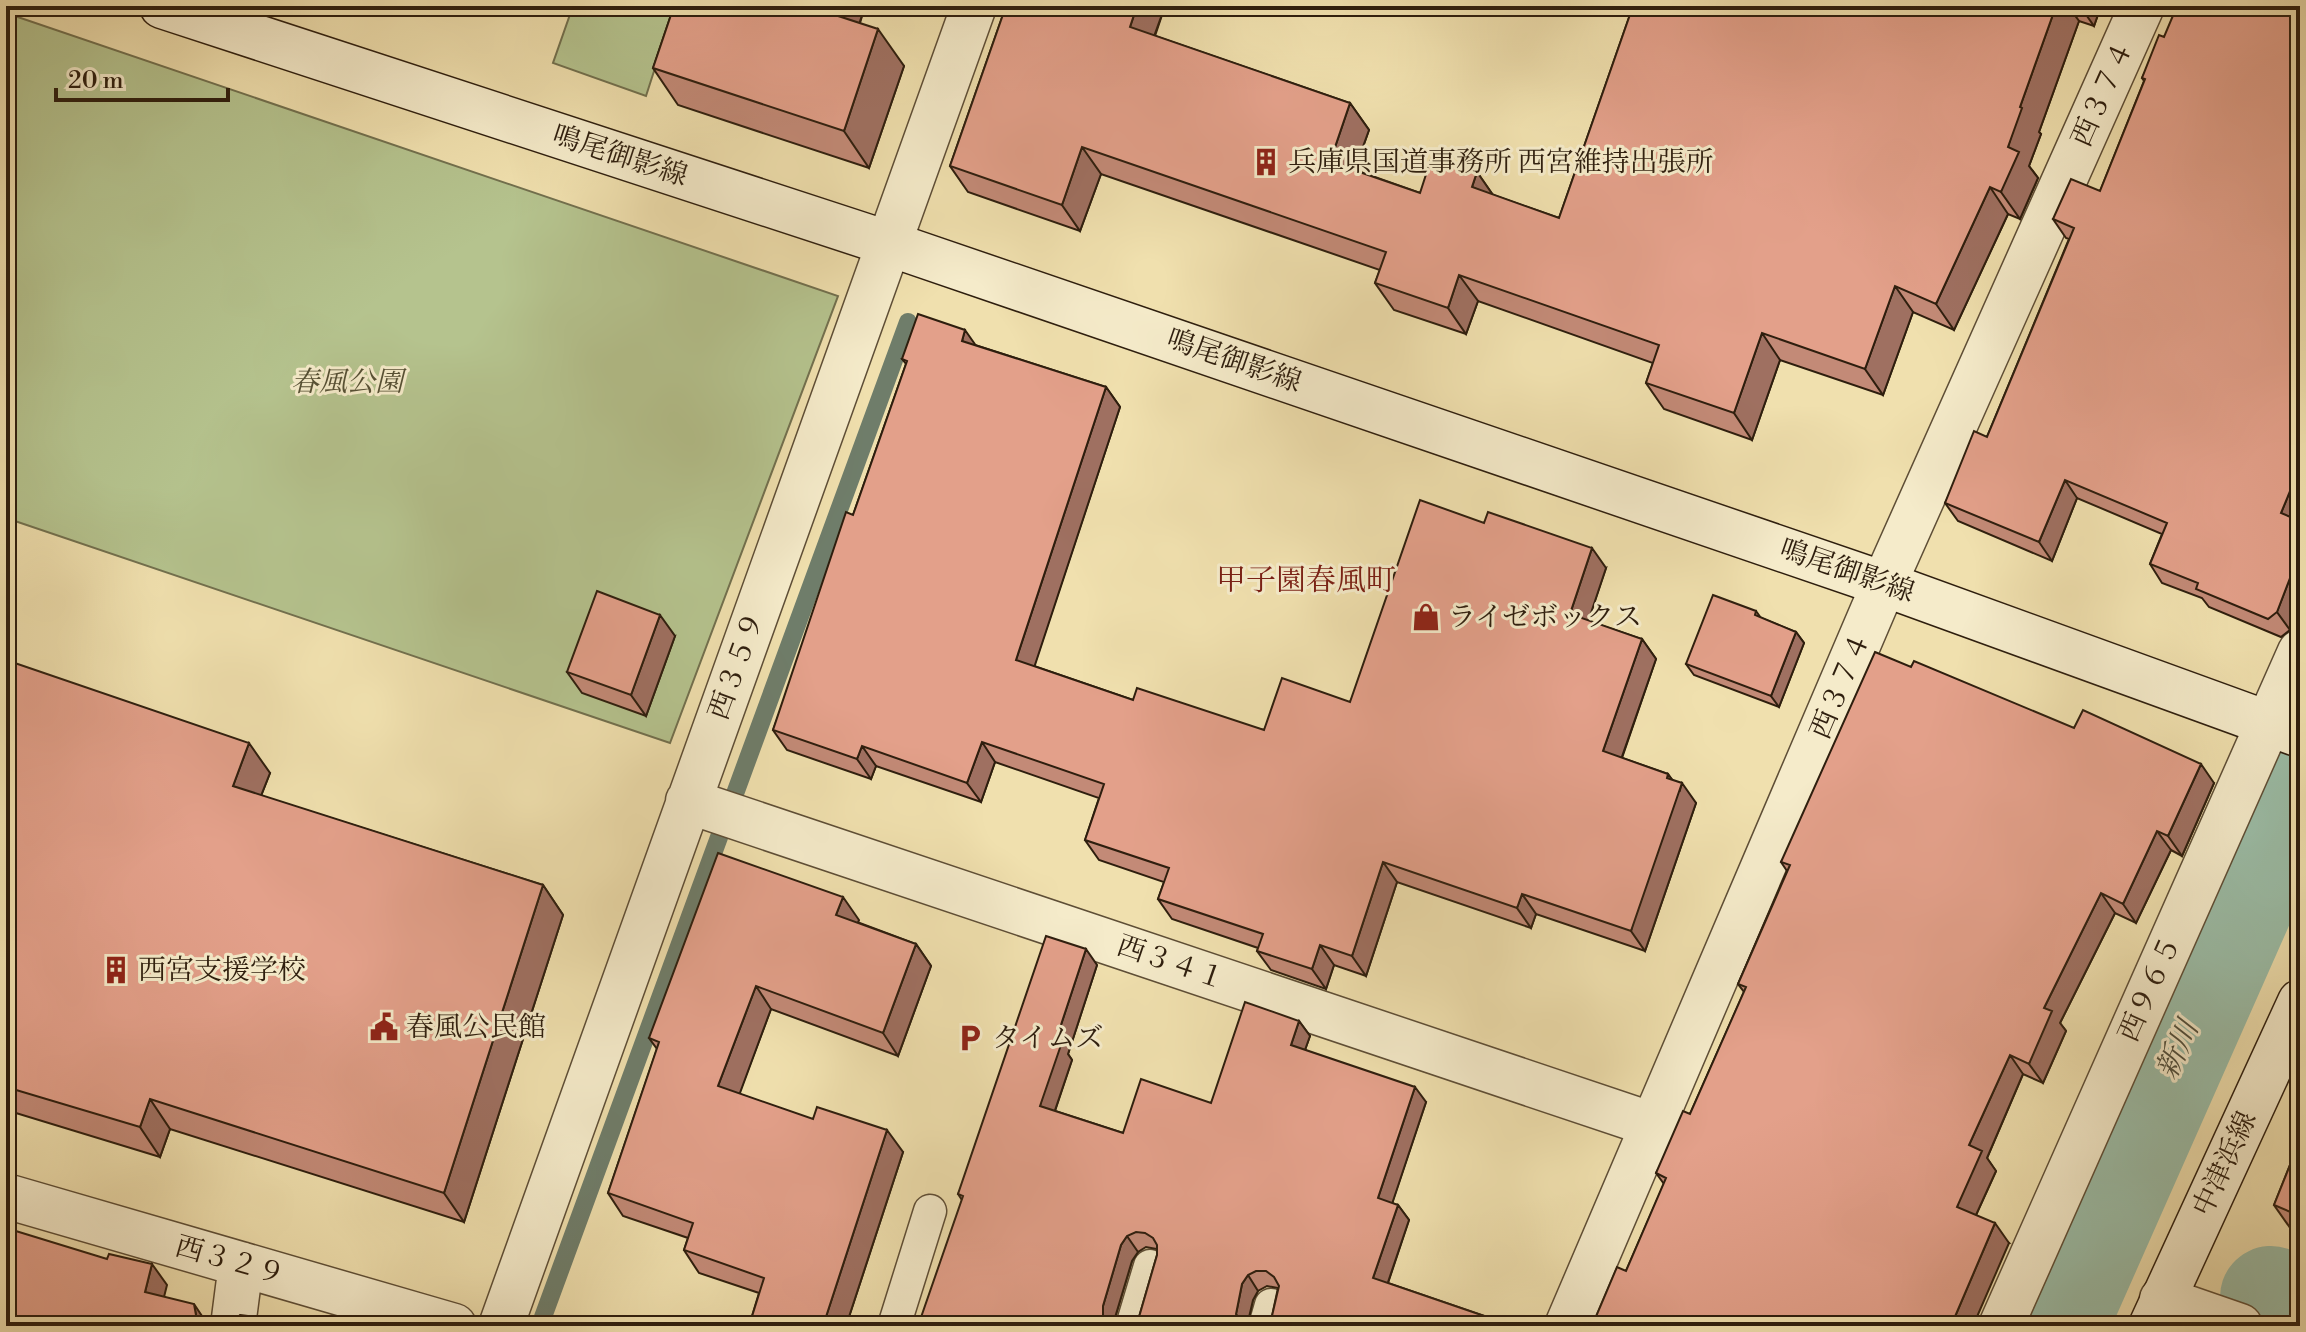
<svg xmlns="http://www.w3.org/2000/svg" width="2306" height="1332" font-family="'Libre Bodoni','Noto Serif JP',serif">
	<style>
		.green { fill: #b5c38e; stroke: #72704e; stroke-width: 2 }
		.lines { fill: none; stroke-linecap: round; stroke-linejoin: round }
		.stream { stroke: #6f7d6a; stroke-width: 18 }
		.river { stroke: #9bbda7; stroke-width: 102 }
		.lane-casing { stroke: #5e4e36; stroke-width: 35 }
		.street-casing { stroke: #5e4e36; stroke-width: 47 }
		.secondary-casing { stroke: #2e1e0e; stroke-width: 47 }
		.lane { stroke: #f5ebca; stroke-width: 32 }
		.street { stroke: #f5ebca; stroke-width: 44 }
		.secondary { stroke: #f5ebca; stroke-width: 44 }
		.wall { fill: #c38a77; stroke: #2e1e0e; stroke-width: 2 }
		.shaded-wall { fill: #9f7061; stroke: #2e1e0e; stroke-width: 2 }
		.building { fill: #e3a08a; stroke: #2e1e0e; stroke-width: 2 }
		.labels { text-anchor: middle; dominant-baseline: central; stroke-width: 6; stroke-linejoin: round; paint-order: stroke }
		.street-label { font-size: 28px; fill: #2e1e0e; stroke: #f5ebca }
		.poi-label { font-size: 28px; fill: #2e1e0e; stroke: #f5ebca; text-anchor: start }
		.park-label { font-size: 28px; font-style: italic; fill: #565034; stroke: #f5ebca }
		.neighbourhood-label { font-size: 30px; fill: #7a1f14; stroke: #f5ebca }
		.water-label { font-size: 30px; font-style: italic; fill: #4f4e3c; stroke: #f5ebca }
	</style>
	<rect width="100%" height="100%" fill="#f0e0ae"/>
	<filter id="stains"><feTurbulence type="fractalNoise" baseFrequency=".0025" numOctaves="4"/><feColorMatrix values="0 0 0 0 .2 0 0 0 0 .09 0 0 0 0 .02 0 0 0 .5 -.17"/></filter>
	<radialGradient id="worn" r=".72"><stop offset=".6" stop-color="#630" stop-opacity="0"/><stop offset="1" stop-color="#630" stop-opacity=".3"/></radialGradient>
	<path class="green" d="M573,6h102l-29,90 -93,-33z
		M6,13l832,283 -168,447 -664,-225z"/>
	<g class="lines">
		<path class="stream" d="M543,1317l365,-995"/>
		<path class="river" d="M2271,1297l29,10
			M2056,1326l244,-551"/>
		<defs>
			<path id="lane" d="M894,1326l36,-115
				M1132,1326l18,-60
				M1265,1326l6,-21"/>
			<path id="street" d="M688,801l965,324
				M6,1196l448,130
				M2162,1299l78,27
				M233,1326l8,-62
				M501,1326l473,-1320
				M1567,1326l317,-742 258,-578
				M2001,1326l299,-674"/>
			<path id="secondary" d="M162,6l725,237 997,341 416,151
				M2151,1326l149,-324"/>
		</defs>
		<use href="#lane" class="lane-casing"/>
		<use href="#street" class="street-casing"/>
		<use href="#secondary" class="secondary-casing"/>
		<use href="#lane" class="lane"/>
		<use href="#street" class="street"/>
		<use href="#secondary" class="secondary"/>
	</g>
	<path class="wall" d="M674,6h191l-5,17 44,43 -35,102 -191,-63 -25,-37z
		M1006,6h159l-10,30 195,67 19,27 -14,40 65,23 57,-21 16,23 66,23 74,-212h468l-7,20 -15,-5 -40,111 2,2 -12,32 9,12 -18,41 -12,-5 -54,116 -41,-18 -30,83 -103,-35 -28,80 -88,-31 -18,-26 7,-20 -175,-62 -12,33 -72,-24 -19,-27 5,-13 -279,-96 -21,57 -112,-39 -18,-26z
		M2300,6v511l-1,3 1,1v83l-10,26 -9,7 -72,-30 -7,-9 -40,-15 -12,-19 12,-30 -85,-36 -25,63 -94,-40 -13,-18 42,-66 82,-198 -3,-1 -13,-19 47,-28 44,-110 -2,-3 22,-41z
		M975,345l131,42 14,20 -86,259 99,34 131,30 86,-28 256,-134 -18,53 54,18 14,20 -34,99 46,16 4,6 24,23 -51,148 -109,-37 -5,14 -134,-46 -31,94 -32,-11 -8,24 -55,-19 -14,-19 1,-3 -86,-29 -14,-20 6,-17 -65,-22 -14,-20 14,-42 -104,-36 -14,40 -105,-36 -5,13 -84,-29 -14,-20 80,-215 53,-151 -4,-5z
		M1756,611l5,7 35,14 8,11 -25,64 -85,-32 -8,-11z
		M675,636l-29,80 -64,-23 -15,-21z
		M6,660l264,113 -9,23 282,89 20,30 -99,307 -294,-93 -10,28 -154,-47z
		M1911,667l303,116 -32,73 -11,-6 -35,73 -21,-10 -55,110 6,8 -23,52 -20,-9 -36,84 9,13 -20,44 33,28 -383,28 38,-87 -8,-11 34,-59 54,-122 -6,-8 49,-113 -6,-9z
		M859,920l-2,2 59,22 15,22 -33,90 -127,-47 -32,85 164,58 -57,174h-97l10,-33 -60,-20 -15,-23 4,-12 -65,-22 -15,-23 49,-144 -8,-11z
		M1097,965l-29,89 4,6 -17,51 68,22 88,-30 88,-82 11,15 -5,14 121,52 -34,101 6,2 11,15 -21,63 108,37 4,6h-236l3,-1 5,-9 6,-28 -11,-2 -9,5 -5,9 -6,26h-116l3,-1 5,-8 18,-62v-6l-11,-2 -8,5 -6,9 -18,60 -152,-121 -4,-6z
		M2300,1140v102l-26,-37z"/>
	<path class="shaded-wall" d="M828,6h37l-14,43 -25,-37z
		M1137,6h28l-17,47 -18,-26z
		M2056,6h12l11,15 -40,111 2,2 -12,32 9,12 -18,41 -19,-27 7,-45 12,-40z
		M2080,6h21l-7,20z
		M878,29l26,37 -35,102 -25,-37z
		M1350,103l19,27 -21,58 -18,-26z
		M1082,147l19,27 -21,57 -18,-26z
		M1477,172l18,26 -23,-11z
		M1990,187l18,27 -54,116 -18,-26z
		M1459,275l19,26 -12,33 -18,-26z
		M1895,286l18,26 -30,83 -18,-26z
		M965,330l14,20 -17,-9z
		M1762,333l18,27 -28,80 -18,-27z
		M1106,387l14,20 -90,273 -14,-20z
		M2300,467v50l-6,15 -13,-19z
		M2065,480l12,18 -25,63 -13,-19z
		M1592,548l14,20 -22,66 -14,-20z
		M2300,552v52l-10,26 -13,-18z
		M660,615l15,21 -29,80 -15,-21z
		M1796,632l8,11 -25,64 -8,-11z
		M1642,639l14,20 -39,112 -14,-20z
		M982,742l13,20 -14,40 -14,-19z
		M249,743l21,30 -17,43 -20,-30z
		M862,746l14,20 -5,13 -14,-20z
		M2201,764l13,19 -32,73 -14,-20z
		M1668,774l12,16 2,-7 14,20 -51,148 -14,-20z
		M2157,831l14,19 -35,73 -13,-19z
		M1383,862l14,20 -31,94 -14,-20z
		M543,885l20,30 -99,307 -20,-29z
		M2101,893l14,20 -55,110 6,8 -23,52 -14,-19 15,-56z
		M1522,894l14,20 -5,14 -14,-20z
		M843,897l16,23 -7,17 -16,-22z
		M916,944l15,22 -33,90 -15,-23z
		M1320,945l14,20 -8,24 -14,-20z
		M1086,949l11,16 -29,89 4,6 -21,62 -11,-16 15,-63z
		M756,986l15,23 -37,100 -16,-23z
		M1299,1021l11,15 -9,25 -10,-16z
		M2010,1055l13,19 -36,84 9,13 -25,55 -14,-19 12,-62z
		M1415,1087l11,15 -37,111 -11,-15z
		M150,1099l20,30 -10,28 -20,-30z
		M887,1130l16,22 -57,174h-23z
		M1398,1205l11,15 -25,74 -11,-16z
		M1995,1223l14,20 -36,83h-22z
		M1127,1236l11,16 -6,9 -18,60v5h-5l-6,-10v-10l18,-61z
		M152,1264l15,21 -7,28 -15,-21z
		M1248,1275l10,16 -5,9 -6,26h-5l-6,-12 6,-30z
		M194,1304l14,21 1,1h-6l-7,-11z"/>
	<path class="building" d="M674,6h154l-2,6 52,17 -34,102 -191,-63z
		M1006,6h131l-7,21 220,76 -20,59 90,31 12,-37 45,16 -5,15 87,31 74,-212h423l-36,101 2,1 -14,39 11,5 -18,40 -11,-5 -54,117 -41,-18 -30,83 -103,-36 -28,80 -88,-30 13,-38 -200,-70 -11,33 -73,-25 11,-31 -304,-105 -20,58 -112,-39z
		M2177,6h123v461l-19,46 19,8v31l-23,60 -9,7 -72,-30 2,-6 -48,-19 17,-41 -102,-43 -26,62 -94,-39 29,-72 13,6 87,-209 -21,-9 18,-40 29,12 45,-112 -3,-1 17,-43 5,2z
		M918,314l47,16 -3,11 144,46 -90,273 117,40 4,-12 127,42 18,-52 68,24 70,-202 64,23 4,-11 104,36 -22,66 72,25 -39,112 65,23 -1,4 15,5 -51,148 -109,-37 -5,14 -134,-46 -31,94 -32,-11 -8,24 -55,-18 6,-17 -105,-35 11,-31 -84,-28 19,-56 -122,-42 -15,41 -105,-37 -5,13 -84,-29 73,-218 7,3 54,-154 -5,-2z
		M597,591l63,24 -29,80 -64,-23z
		M1713,595l43,16 -1,4 41,17 -25,64 -85,-32z
		M1875,652l36,15 3,-6 160,67 9,-18 118,54 -33,72 -11,-5 -34,73 -22,-11 -57,115 8,3 -23,53 -19,-9 -41,90 13,6 -25,56 38,16 -44,103h-359l25,-59 9,4 40,-93 -10,-5 27,-62 7,3 56,-127 -8,-3 52,-119 -9,-3z
		M6,660l243,83 -16,43 310,99 -99,308 -294,-94 -10,28 -134,-40z
		M718,853l125,44 -7,18 80,29 -33,89 -127,-47 -38,100 95,33 4,-12 70,23 -64,196h-74l15,-48 -80,-28 9,-27 -85,-30 51,-151 -10,-4z
		M1046,936l40,13 -31,94 6,2 -21,61 83,27 18,-54 70,24 34,-101 54,19 -8,24 124,42 -37,111 20,7 -25,73 123,42 -2,6h-230l3,-1 5,-9 7,-30 -5,-9 -8,-6h-10l-8,4 -6,9 -6,30 5,10 3,2h-113l3,-1 5,-8 18,-62v-10l-4,-7 -8,-5 -9,-1 -9,4 -6,9 -18,61v10l4,7 5,3h-194l45,-130 -5,-2z
		M2300,1140v76l-26,-11z
		M6,1228l101,31 2,-5 43,10 -7,28 49,12 2,11 7,9 3,2h-200z
		M240,1315l16,2 31,9h-57z"/>
	<defs>
		<symbol id="building-bare" viewBox="-9 -9 18 18"><path d="M-4-6H4V6H1V3H-1V6H-4ZM-2.5-4.3h1.7v1.8h-1.7ZM.8-4.3h1.7v1.8H.8ZM-2.5-1h1.7V.8h-1.7ZM.8-1h1.7V.8H.8Z" fill="#8f2418" stroke="#f5ebca" stroke-width="2.5" paint-order="stroke"/></symbol>
		<symbol id="shop-bare" viewBox="-9 -9 18 18"><path d="M-5-2.5h2.3a2.7 3.5 0 0 1 5.4 0H5L5.5 6h-11ZM-1.5-2.5h3a1.5 2.3 0 0 0-3 0Z" fill="#8f2418" stroke="#f5ebca" stroke-width="2.5" paint-order="stroke"/></symbol>
		<symbol id="civic-bare" viewBox="-9 -9 18 18"><path d="M-.6-6.5H3V-4.5H.6V-3L4-1V1h2V6H-6V1h2V-1L-.6-3ZM-1.2 2.5V6h2.4V2.5Z" fill="#8f2418" stroke="#f5ebca" stroke-width="2.5" paint-order="stroke"/></symbol>
		<symbol id="parking-bare" viewBox="-9 -9 18 18"><path d="M-3.5-5.5H1a3.5 3.5 0 0 1 0 7H-1V5.5H-3.5ZM-1-3.4V-.6H.8a1.4 1.4 0 0 0 0-2.8Z" fill="#8f2418" stroke="#f5ebca" stroke-width="2.5" paint-order="stroke"/></symbol>
	</defs>
	<g fill-rule="evenodd">
		<use href="#building-bare" x="1246" y="142" width="40" height="40"/>
		<use href="#shop-bare" x="1406" y="597" width="40" height="40"/>
		<use href="#building-bare" x="96" y="950" width="40" height="40"/>
		<use href="#civic-bare" x="364" y="1007" width="40" height="40"/>
		<use href="#parking-bare" x="950" y="1018" width="40" height="40"/>
	</g>
	<g class="labels">
		<g class="street-label">
			<text transform="translate(2103 94) rotate(-66)">西３７４</text>
			<text transform="translate(620 156) rotate(18)">鳴尾御影線</text>
			<text transform="translate(1234 361) rotate(19)">鳴尾御影線</text>
			<text transform="translate(1847 571) rotate(19)">鳴尾御影線</text>
			<text transform="translate(737 666) rotate(-70)">西３５９</text>
			<text transform="translate(1841 686) rotate(-67)">西３７４</text>
			<text transform="translate(1171 963) rotate(19)">西３４１</text>
			<text transform="translate(2150 989) rotate(-66)">西９６５</text>
			<text transform="translate(2225 1164) rotate(-65)">中津浜線</text>
			<text transform="translate(230 1261) rotate(16)">西３２９</text>
		</g>
		<g class="poi-label">
			<text x="1288" y="162">兵庫県国道事務所 西宮維持出張所</text>
			<text x="1448" y="617">ライゼボックス</text>
			<text x="138" y="970">西宮支援学校</text>
			<text x="406" y="1027">春風公民館</text>
			<text x="992" y="1038">タイムズ</text>
		</g>
		<g class="park-label">
			<text x="347" y="382">春風公園</text>
		</g>
		<g class="neighbourhood-label">
			<text x="1306" y="581">甲子園春風町</text>
		</g>
		<g class="water-label">
			<text transform="translate(2178 1050) rotate(-66)">新川</text>
		</g>
	</g>
	<rect width="2306" height="1332" fill="none" stroke="#f0e0ae" stroke-width="32"/>
	<rect x="8" y="8" width="2290" height="1316" fill="none" stroke="#2e1e0e" stroke-width="4"/>
	<rect x="16" y="16" width="2274" height="1300" fill="none" stroke="#2e1e0e" stroke-width="2"/>
	<path d="M56 88v12h172v-12" fill="none" stroke="#2e1e0e" stroke-width="4"/>
	<text x="68" y="88" font-size="24" fill="#2e1e0e" stroke="#f5ebca" stroke-width="6" paint-order="stroke">20 m</text>
	<rect width="100%" height="100%" filter="url(#stains)"/>
	<rect width="100%" height="100%" fill="url(#worn)"/>
</svg>
